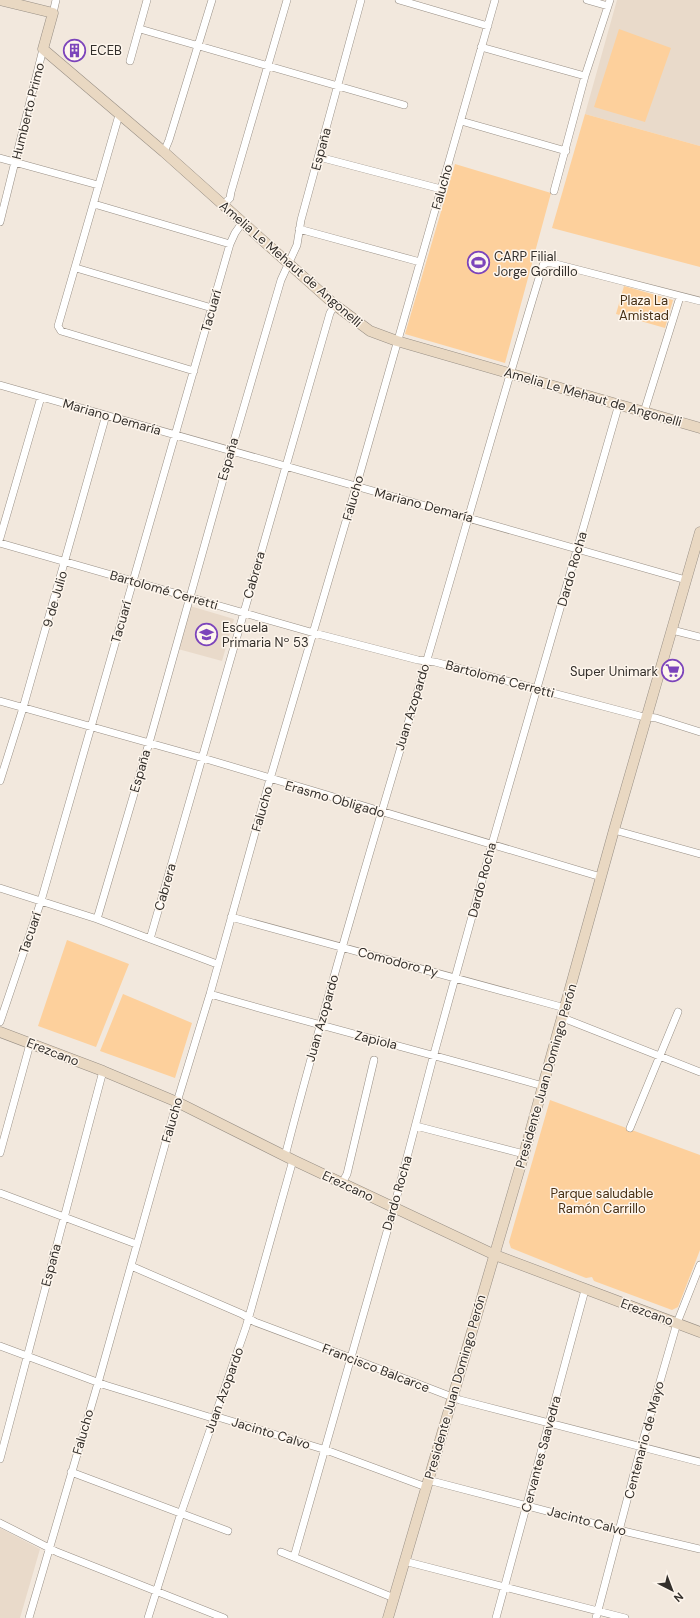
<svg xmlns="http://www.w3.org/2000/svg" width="700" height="1618" font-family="'DM Sans',sans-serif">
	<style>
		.built { fill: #e9daca }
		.green { fill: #fdd09c }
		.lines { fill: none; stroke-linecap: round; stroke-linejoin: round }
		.street-casing { stroke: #988f85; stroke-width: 8 }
		.secondary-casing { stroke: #988f85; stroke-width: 11 }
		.street { stroke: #fff; stroke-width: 7 }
		.secondary { stroke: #e9d8c2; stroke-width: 10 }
		.labels { text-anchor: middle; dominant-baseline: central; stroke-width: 3; stroke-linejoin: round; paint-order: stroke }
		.poi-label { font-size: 13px; fill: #332f2b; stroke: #fef6ed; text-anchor: start }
		.street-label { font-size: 13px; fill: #332f2b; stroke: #fef6ed }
		.park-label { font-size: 13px; fill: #473015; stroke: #fef6ed }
	</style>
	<rect width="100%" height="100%" fill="#f2e8dd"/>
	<path class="built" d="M617,0h83v146l-115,-32z
		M190,606l44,13 -12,42 -44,-12z
		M0,1528l40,21 -20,69h-20z"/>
	<path class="green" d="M619,29l52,19 -26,74 -51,-15z
		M585,114l115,32v121l-148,-39z
		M455,164l96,29 -46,170 -100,-29z
		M624,286l49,14 -8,28 -49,-14z
		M67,940l62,24 -33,83 -58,-21z
		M123,994l69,29 -17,55 -75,-27z
		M550,1100l150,55v95l-22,57 -6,3 -78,-29 -2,-4 -6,1 -75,-30 -2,-6z"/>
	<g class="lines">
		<defs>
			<path id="street" d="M399,0l89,26
				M587,0l21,6
				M53,13l3,-13
				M140,29l264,76
				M481,47l104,29
				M130,61l17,-61
				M119,115l-61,211 3,5 133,40
				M461,121l105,30
				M164,152l5,-12 43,-140
				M319,157l122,32
				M0,158l98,27
				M554,191l31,-115 25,-76
				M94,204l136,40
				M223,205l7,-7 1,-6 56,-192
				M0,222l43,-173
				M299,229l121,33
				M76,268l136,40
				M0,385l686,195
				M644,412l36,-115
				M0,538l41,-141
				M0,543l314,90 104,27 17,2 205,54 16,2 44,14
				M672,630l28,7
				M0,701l203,57 398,119
				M0,781l23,-73 83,-293
				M614,830l86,24
				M0,888l97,31 120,45
				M231,917l334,91
				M97,919l52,-176 82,-292 50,-171 16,-35 4,-25 60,-220
				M150,939l180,-626 5,-8
				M210,994c110,32 222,60 333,92
				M563,1018l137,54
				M0,1022l41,-121 189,-657 5,-11 7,-10
				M416,1126l108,28
				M630,1128l48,-116
				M0,1153l30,-109
				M285,1156c43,-165 92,-329 141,-493 39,-132 76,-265 117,-398l5,-3 152,39
				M342,1183l5,-9 27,-114
				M0,1193l136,51
				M131,1266l111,48 13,8 96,36 109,42 240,62
				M0,1346l105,39 104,32 12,1 105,32 100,37
				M0,1459l103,-388
				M71,1472l157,59
				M428,1480l191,50 81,19
				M0,1523l57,29 167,66
				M281,1552l113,46
				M294,1557l100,-350 40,-153 58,-210 127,-440
				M404,1561l221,57
				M29,1618l69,-235 79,-281 33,-108 60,-215 86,-292 139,-487
				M148,1618l33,-105 65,-186 47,-167
				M496,1618l89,-328
				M596,1618l45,-171 36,-124 23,-58"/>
			<path id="secondary" d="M0,0l53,13 -10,36 121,103 171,153 35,26 27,10 303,87
				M0,1032l103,39 74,31 116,58 202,95 205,77
				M388,1618l136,-464 90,-324 86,-298"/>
		</defs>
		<use href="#street" class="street-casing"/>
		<use href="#secondary" class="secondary-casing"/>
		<use href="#street" class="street"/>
		<use href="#secondary" class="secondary"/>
	</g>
	<defs>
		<symbol id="building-ring" viewBox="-11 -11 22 22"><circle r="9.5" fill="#fef6ed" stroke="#7c44bb" stroke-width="1.5"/><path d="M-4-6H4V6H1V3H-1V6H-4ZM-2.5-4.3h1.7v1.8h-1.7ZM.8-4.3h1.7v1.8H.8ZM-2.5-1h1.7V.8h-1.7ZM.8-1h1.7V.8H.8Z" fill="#7c44bb"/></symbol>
		<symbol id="stadium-ring" viewBox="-11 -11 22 22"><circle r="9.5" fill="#fef6ed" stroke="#7c44bb" stroke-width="1.5"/><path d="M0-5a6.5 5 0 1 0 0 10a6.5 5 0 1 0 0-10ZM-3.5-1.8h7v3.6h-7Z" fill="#7c44bb"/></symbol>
		<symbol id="school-ring" viewBox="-11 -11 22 22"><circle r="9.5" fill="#fef6ed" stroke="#7c44bb" stroke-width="1.5"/><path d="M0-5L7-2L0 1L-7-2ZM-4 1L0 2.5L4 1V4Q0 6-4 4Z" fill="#7c44bb"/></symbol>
		<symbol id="supermarket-ring" viewBox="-11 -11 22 22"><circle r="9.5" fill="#fef6ed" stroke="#7c44bb" stroke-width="1.5"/><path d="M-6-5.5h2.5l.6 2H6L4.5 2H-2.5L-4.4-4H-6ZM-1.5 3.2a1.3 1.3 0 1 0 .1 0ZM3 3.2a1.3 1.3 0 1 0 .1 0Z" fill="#7c44bb"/></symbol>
	</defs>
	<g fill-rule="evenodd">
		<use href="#building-ring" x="62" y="38" width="25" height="25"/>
		<use href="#stadium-ring" x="466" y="250" width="25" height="25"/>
		<use href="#school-ring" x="194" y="622" width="25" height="25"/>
		<use href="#supermarket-ring" x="660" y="658" width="25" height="25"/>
	</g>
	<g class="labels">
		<g class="poi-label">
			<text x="90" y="50">ECEB</text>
			<text x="494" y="256">CARP Filial<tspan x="494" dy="15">Jorge Gordillo</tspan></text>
			<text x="222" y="627">Escuela<tspan x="222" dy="15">Primaria Nº 53</tspan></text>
			<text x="658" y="671" text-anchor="end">Super Unimark</text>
		</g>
		<g class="street-label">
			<text transform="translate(28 111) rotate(-76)">Humberto Primo</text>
			<text transform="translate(321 149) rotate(-75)">España</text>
			<text transform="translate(442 187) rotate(-74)">Falucho</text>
			<text transform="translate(291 264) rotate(41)">Amelia Le Mehaut de Angonelli</text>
			<text transform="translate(211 311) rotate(-74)">Tacuarí</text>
			<text transform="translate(593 397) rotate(16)">Amelia Le Mehaut de Angonelli</text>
			<text transform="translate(112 417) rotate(16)">Mariano Demaría</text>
			<text transform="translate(228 459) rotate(-74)">España</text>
			<text transform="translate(353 498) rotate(-74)">Falucho</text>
			<text transform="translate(424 505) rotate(15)">Mariano Demaría</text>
			<text transform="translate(572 569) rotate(-74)">Dardo Rocha</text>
			<text transform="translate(254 575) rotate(-74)">Cabrera</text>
			<text transform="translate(164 590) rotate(16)">Bartolomé Cerretti</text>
			<text transform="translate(55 599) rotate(-74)">9 de Julio</text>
			<text transform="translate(121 622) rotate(-74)">Tacuarí</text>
			<text transform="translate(500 679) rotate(15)">Bartolomé Cerretti</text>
			<text transform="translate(412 707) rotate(-73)">Juan Azopardo</text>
			<text transform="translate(140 771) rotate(-74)">España</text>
			<text transform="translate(335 799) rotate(16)">Erasmo Obligado</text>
			<text transform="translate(262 809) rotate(-74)">Falucho</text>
			<text transform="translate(482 880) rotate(-75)">Dardo Rocha</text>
			<text transform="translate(165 887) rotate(-74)">Cabrera</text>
			<text transform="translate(30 933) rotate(-71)">Tacuarí</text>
			<text transform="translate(398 962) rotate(15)">Comodoro Py</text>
			<text transform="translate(322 1018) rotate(-74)">Juan Azopardo</text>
			<text transform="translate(376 1040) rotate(14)">Zapiola</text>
			<text transform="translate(53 1052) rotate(21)">Erezcano</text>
			<text transform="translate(546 1076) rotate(-74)">Presidente Juan Domingo Perón</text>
			<text transform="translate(172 1120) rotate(-74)">Falucho</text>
			<text transform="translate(348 1186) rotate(25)">Erezcano</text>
			<text transform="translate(397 1193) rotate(-74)">Dardo Rocha</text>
			<text transform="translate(51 1265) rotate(-75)">España</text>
			<text transform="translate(647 1312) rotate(20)">Erezcano</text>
			<text transform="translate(376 1368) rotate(21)">Francisco Balcarce</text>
			<text transform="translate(455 1387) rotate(-74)">Presidente Juan Domingo Perón</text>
			<text transform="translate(224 1390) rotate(-70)">Juan Azopardo</text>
			<text transform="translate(83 1432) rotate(-74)">Falucho</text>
			<text transform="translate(271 1433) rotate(17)">Jacinto Calvo</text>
			<text transform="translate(644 1440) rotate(-75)">Centenario de Mayo</text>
			<text transform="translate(541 1454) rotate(-75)">Cervantes Saavedra</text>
			<text transform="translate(587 1521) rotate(15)">Jacinto Calvo</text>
		</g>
		<g class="park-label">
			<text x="644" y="300">Plaza La<tspan x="644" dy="15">Amistad</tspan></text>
			<text x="602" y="1193">Parque saludable<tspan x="602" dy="15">Ramón Carrillo</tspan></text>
		</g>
	</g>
	<g transform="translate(672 1590) rotate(138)" stroke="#fef6ed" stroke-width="3" paint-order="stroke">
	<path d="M0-3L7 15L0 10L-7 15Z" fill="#332f2b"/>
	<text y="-6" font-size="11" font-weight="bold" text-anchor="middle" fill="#332f2b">N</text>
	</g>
</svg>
